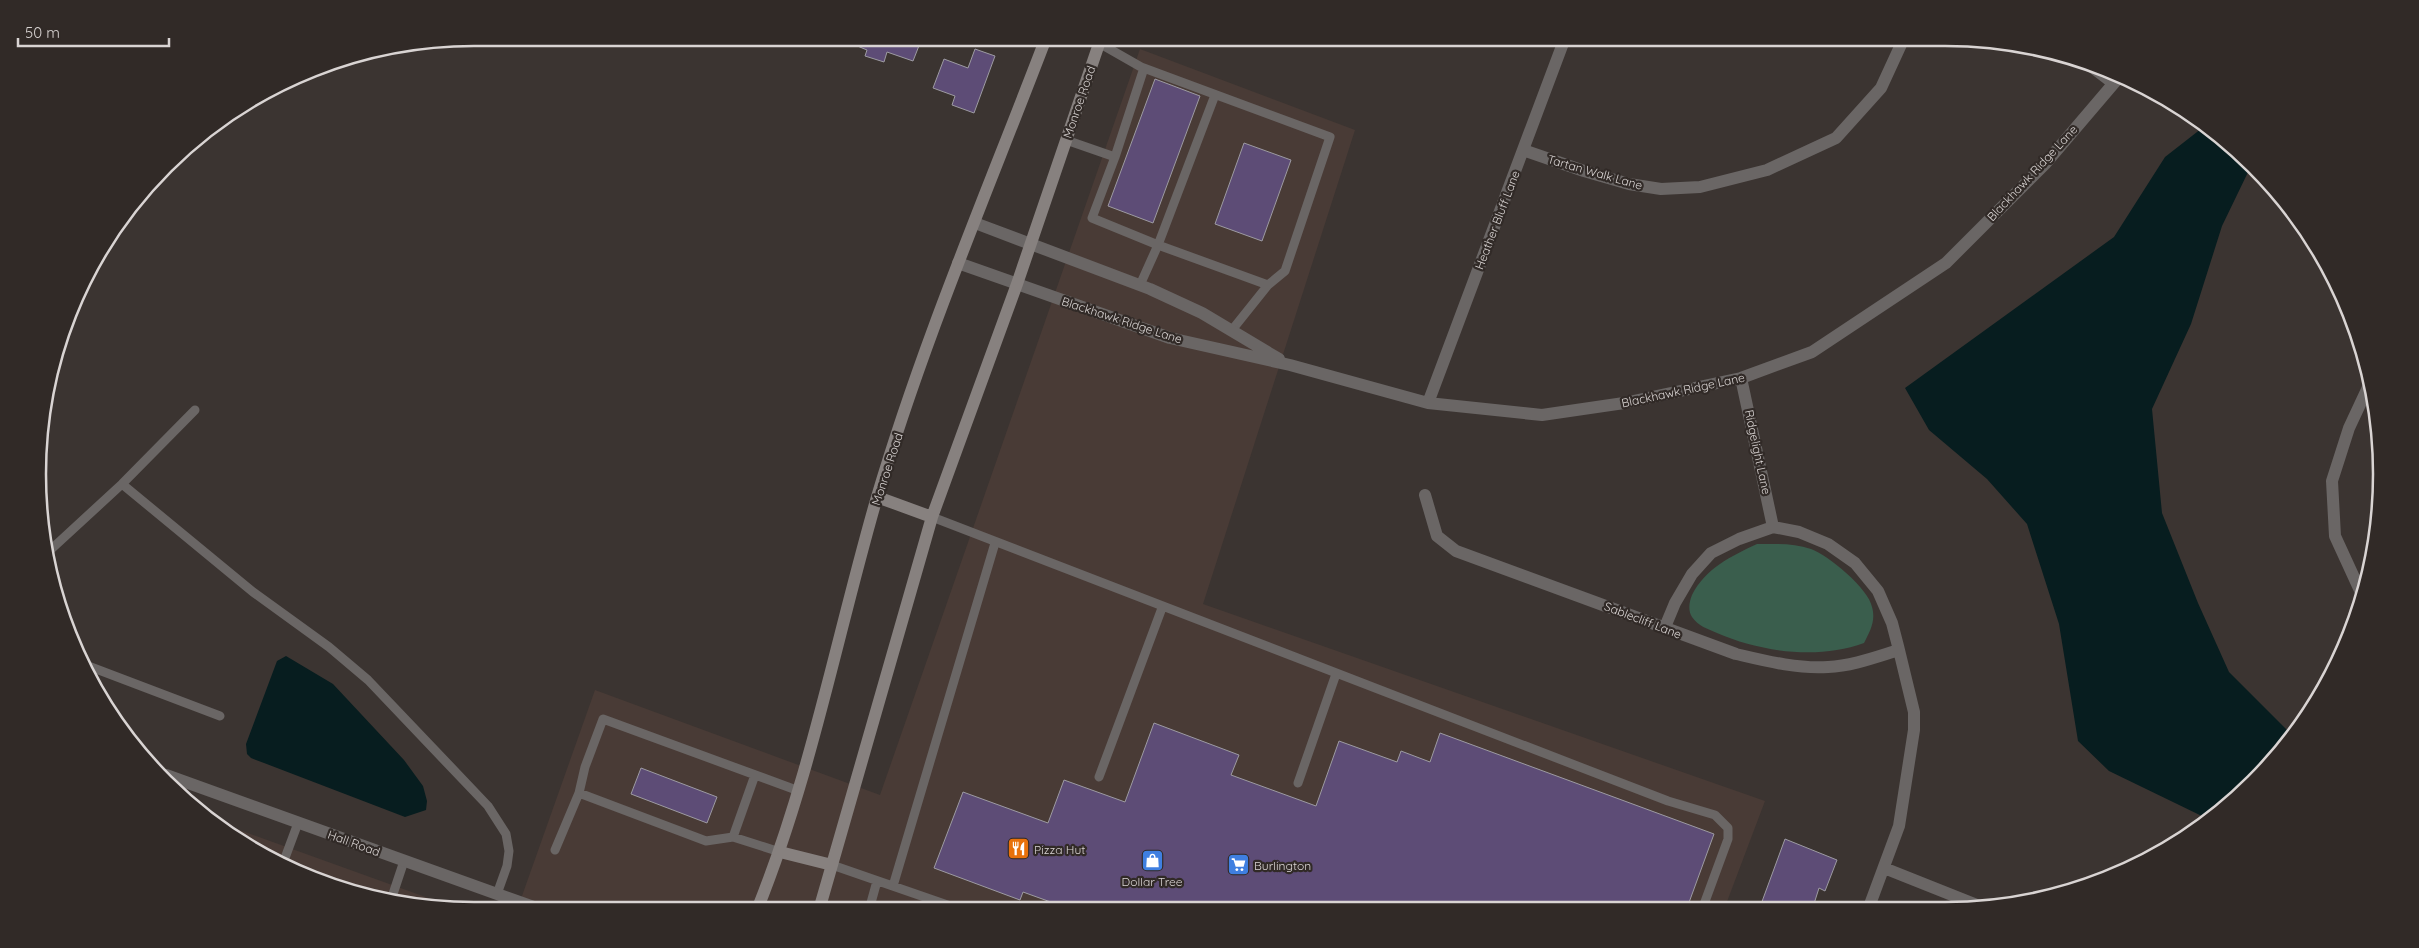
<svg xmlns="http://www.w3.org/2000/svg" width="2419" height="948" font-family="Quicksand,sans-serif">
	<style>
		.built { fill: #493b36 }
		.green { fill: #3a5e4d }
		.water { fill: #071d1f }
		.building { fill: #5d4c76; stroke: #9d9ba2 }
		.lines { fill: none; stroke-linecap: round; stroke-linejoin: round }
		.service { stroke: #6a6665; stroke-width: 9 }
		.minor { stroke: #6a6665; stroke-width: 12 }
		.secondary { stroke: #87817f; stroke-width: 12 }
		.labels { text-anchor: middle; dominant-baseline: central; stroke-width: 4.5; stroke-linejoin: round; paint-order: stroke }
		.street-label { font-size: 12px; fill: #d9d4d3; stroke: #312a27 }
		.poi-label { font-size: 12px; fill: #d9d4d3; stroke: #312a27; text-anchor: start }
		.rim { fill: none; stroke: #d9d4d3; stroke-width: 2.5 }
	</style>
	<rect width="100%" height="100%" fill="#3b3431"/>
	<path class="built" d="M1140,49l215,81 -152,474 562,197 -40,106 -1208,3 78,-220 285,105z
		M231,827l225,81 -95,-12 -80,-31 -52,-32z"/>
	<path class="green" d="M1757,544c18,0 37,-1 54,5 17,6 58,40 61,58 4,14 -2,24 -8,36 -46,17 -103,9 -147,-10 -9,-4 -19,-7 -25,-16 -4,-6 -3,-15 0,-22 13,-26 39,-39 65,-51z"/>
	<path class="water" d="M2206,125l45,41 -29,60 -31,98 -39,85 10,104 36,90 31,69 61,61 -57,69 -25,17 -99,-48 -31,-30 -19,-117 -32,-100 -40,-45 -58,-49 -24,-42 209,-151 51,-80z
		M286,656l47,28 71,76 19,26 4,15 -1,9 -21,7 -154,-59 -4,-4 -1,-10 31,-83z"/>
	<path class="building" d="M838,38h84l-9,23 -26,-9 -3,10 -19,-6 2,-6z
		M975,49l20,7 -21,57 -22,-8 3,-9 -22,-8 11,-29 24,9z
		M1155,79l45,17 -47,127 -45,-17z
		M1244,143l47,17 -29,81 -47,-17z
		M1154,723l85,32 -8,20 85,31 23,-65 58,21 4,-11 29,11 10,-29 274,101 -27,74 -617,1 -47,-17 -3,8 -86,-32 29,-76 85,31 16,-43 61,22z
		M641,768l76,29 -10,26 -76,-29z
		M1785,839l52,21 -12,31 -6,-3 -6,19h-53z"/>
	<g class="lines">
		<path class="service" d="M1099,43l42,24 189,70 -45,134 -17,14 -36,45
			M1066,140l49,17 29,-89
			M1115,157l-23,61 66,27 57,-150
			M1140,285l18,-40 110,40
			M122,484l131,108 76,55 39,33 120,126 18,28 3,17 -2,15 -10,28
			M932,517l736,284 47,14 13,13v11l-25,68
			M46,554l76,-70 73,-74
			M83,664l137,52
			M1099,777l63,-169
			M1298,783l38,-109
			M579,793l127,48 27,-4 47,15
			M733,837l22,-62
			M555,850l24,-57 6,-26 18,-48 196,72
			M832,865l127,44
			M282,866l16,-43
			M893,886l102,-343
			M391,900l13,-39
			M869,910l8,-29"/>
		<path class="minor" d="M1083,38l16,5
			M2088,64l25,19
			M1523,150l61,21 45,13 32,5 39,-2 67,-17 69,-32 45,-50 23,-50
			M975,223l175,66 52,24 77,46
			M958,263l212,75 120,27 138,38 114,12 82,-12 117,-25 71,-26 134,-89 99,-99 75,-88
			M1741,378l32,149
			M1428,403l137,-365
			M1425,495l12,41 19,15 280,103c30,7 61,15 92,13 24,-1 48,-10 71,-17
			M2363,597l-28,-61 -3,-55 17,-53 21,-45
			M1665,627l10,-24 17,-29 19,-21 28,-14 34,-12 26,5 29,12 27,19 23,28 14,32 6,23 16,66v18l-15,96 -30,81
			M166,775l376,135
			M1884,868l98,39"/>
		<path class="secondary" d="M877,497l55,20
			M780,852l52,13
			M757,910c54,-134 80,-275 120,-413 46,-156 111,-307 169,-459
			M819,910l113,-393 85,-233 84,-246"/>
	</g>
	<defs>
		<symbol id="restaurant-square" viewBox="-11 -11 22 22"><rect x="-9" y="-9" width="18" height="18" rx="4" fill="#e8710a" stroke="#312a27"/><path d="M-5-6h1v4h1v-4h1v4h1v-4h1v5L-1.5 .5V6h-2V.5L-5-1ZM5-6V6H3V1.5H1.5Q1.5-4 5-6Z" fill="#fff"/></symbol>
		<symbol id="shop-square" viewBox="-11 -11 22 22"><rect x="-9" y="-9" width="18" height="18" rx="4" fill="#3f7fe0" stroke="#312a27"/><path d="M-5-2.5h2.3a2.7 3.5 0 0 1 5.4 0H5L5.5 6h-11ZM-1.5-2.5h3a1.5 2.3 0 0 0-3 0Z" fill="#fff"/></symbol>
		<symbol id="supermarket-square" viewBox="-11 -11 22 22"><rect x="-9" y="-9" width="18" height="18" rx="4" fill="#3f7fe0" stroke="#312a27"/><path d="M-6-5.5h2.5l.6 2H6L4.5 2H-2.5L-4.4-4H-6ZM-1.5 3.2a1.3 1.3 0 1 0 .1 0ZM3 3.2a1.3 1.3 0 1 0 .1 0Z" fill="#fff"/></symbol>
	</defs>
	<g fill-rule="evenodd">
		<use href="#restaurant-square" x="1006" y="836" width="25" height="25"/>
		<use href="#shop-square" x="1140" y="848" width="25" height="25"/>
		<use href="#supermarket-square" x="1226" y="852" width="25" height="25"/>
	</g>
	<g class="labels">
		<g class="street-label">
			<text transform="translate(1079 102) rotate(-71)">Monroe Road</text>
			<text transform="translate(1595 172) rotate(16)">Tartan Walk Lane</text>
			<text transform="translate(2032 173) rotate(-47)">Blackhawk Ridge Lane</text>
			<text transform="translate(1497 220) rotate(-69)">Heather Bluff Lane</text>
			<text transform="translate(1122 320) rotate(18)">Blackhawk Ridge Lane</text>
			<text transform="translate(1683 390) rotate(-12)">Blackhawk Ridge Lane</text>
			<text transform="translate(1758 452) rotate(78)">Ridgelight Lane</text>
			<text transform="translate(887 469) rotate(-72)">Monroe Road</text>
			<text transform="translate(1643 620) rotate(21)">Sablecliff Lane</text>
			<text transform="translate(354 843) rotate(20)">Hall Road</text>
		</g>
		<g class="poi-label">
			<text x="1034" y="849">Pizza Hut</text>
			<text x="1254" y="865">Burlington</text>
			<text x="1152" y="881" text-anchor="middle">Dollar Tree</text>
		</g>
	</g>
	<path d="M0 0H2419V948H0ZM474 46H1945A428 428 0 0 1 2373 474V474A428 428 0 0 1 1945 902H474A428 428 0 0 1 46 474V474A428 428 0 0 1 474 46Z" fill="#312a27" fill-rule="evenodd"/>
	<path class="rim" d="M474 46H1945A428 428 0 0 1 2373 474V474A428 428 0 0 1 1945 902H474A428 428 0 0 1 46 474V474A428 428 0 0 1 474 46Z"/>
	<path d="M18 38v8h151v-8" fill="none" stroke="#d9d4d3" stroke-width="2.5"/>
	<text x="25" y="38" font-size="15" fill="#d9d4d3" stroke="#312a27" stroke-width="4" paint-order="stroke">50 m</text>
</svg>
